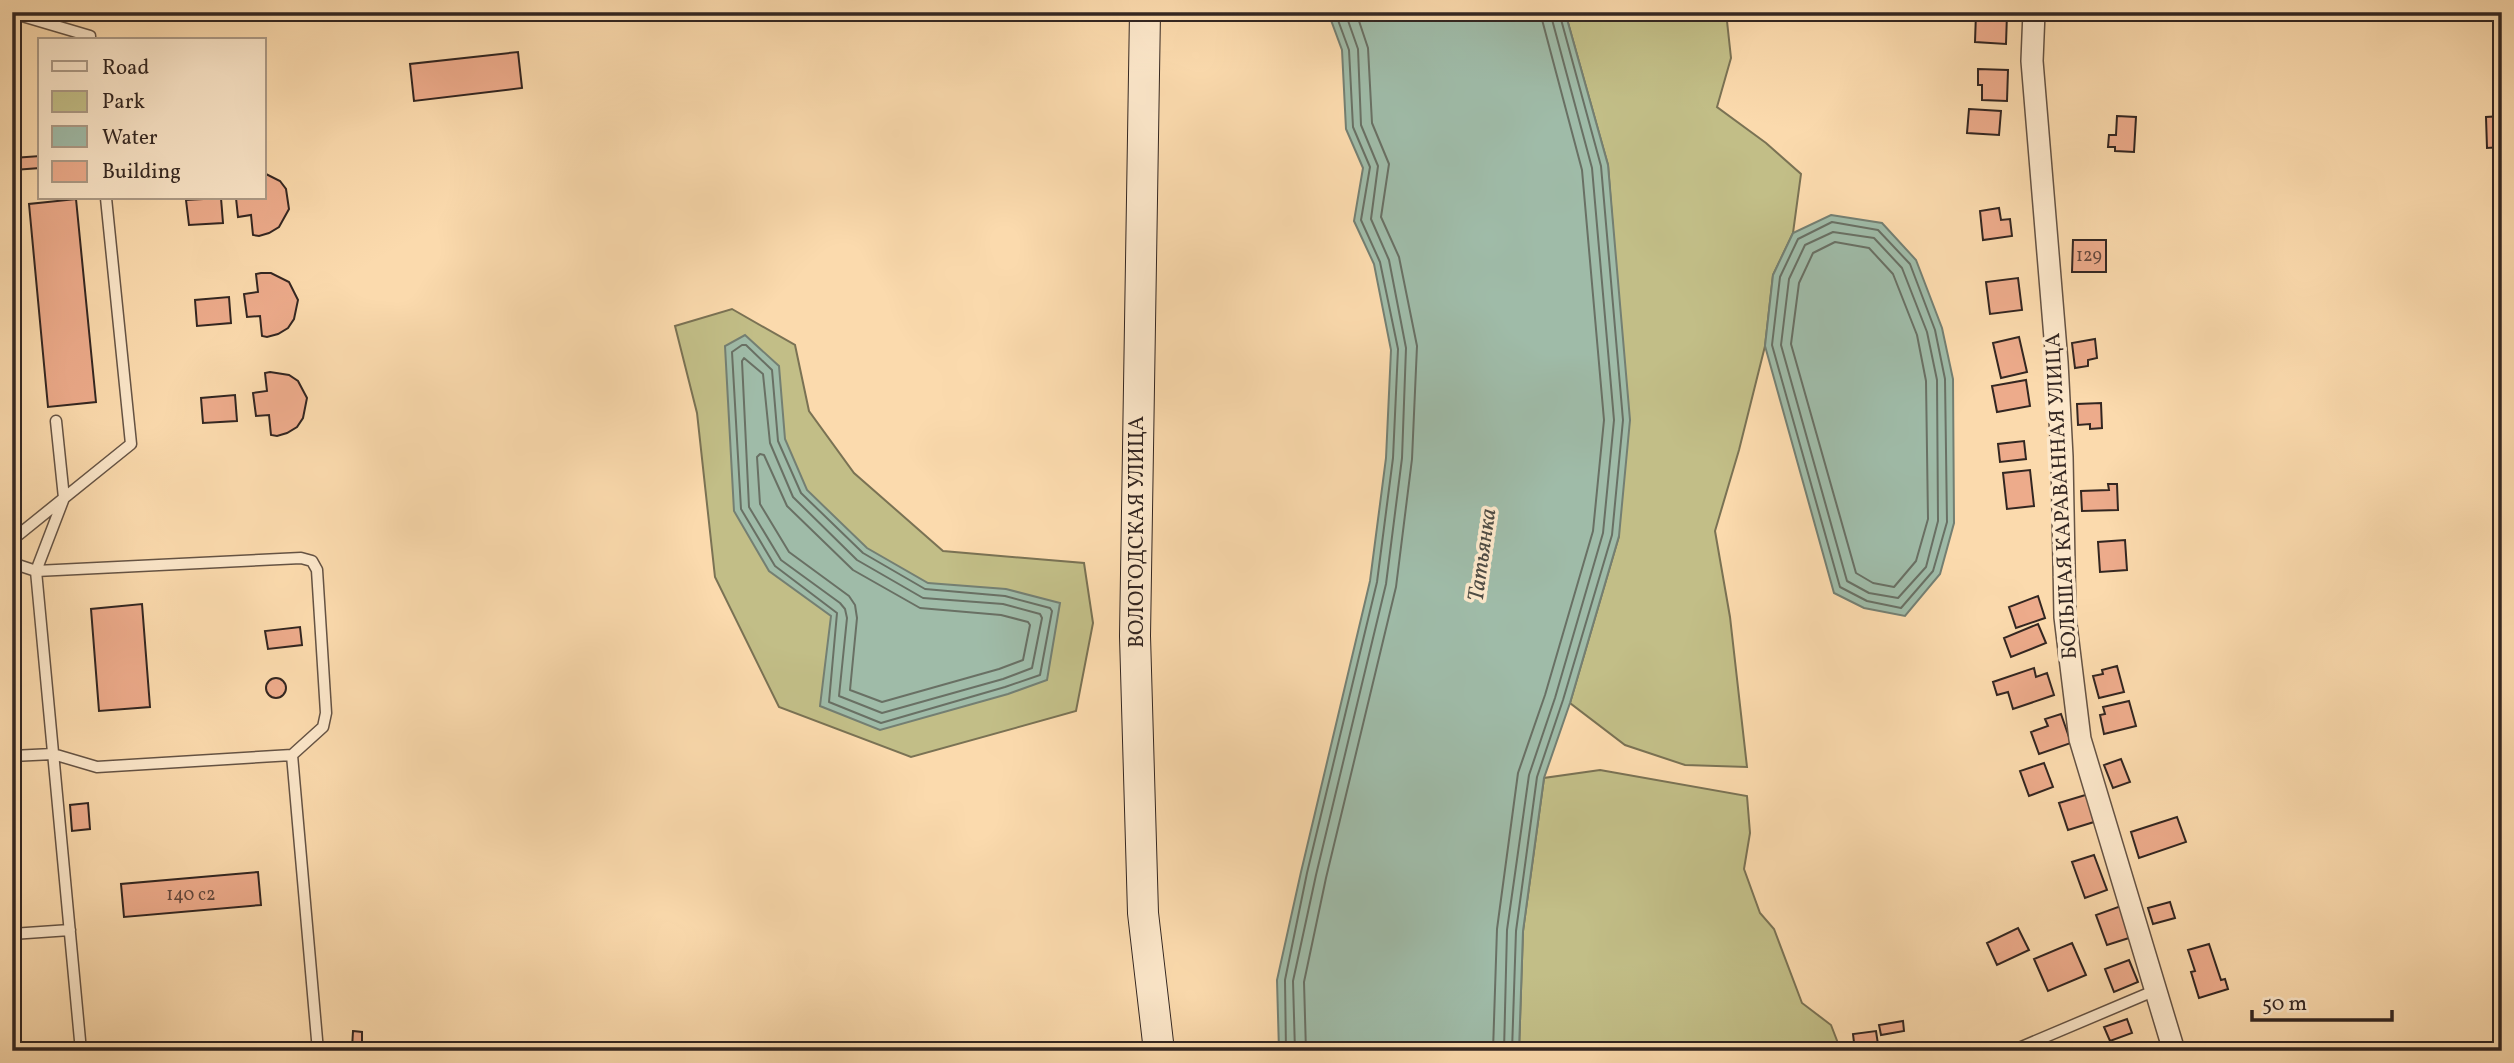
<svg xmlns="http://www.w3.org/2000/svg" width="2514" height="1063" font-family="Vollkorn,serif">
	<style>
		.green { fill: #c2be87; stroke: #7a7254; stroke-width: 2 }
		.water { fill: #9fbba8; stroke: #747f72; stroke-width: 2 }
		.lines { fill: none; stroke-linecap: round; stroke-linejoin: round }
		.shore { stroke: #697064; stroke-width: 2 }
		.building { fill: #edab8b; stroke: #332621; stroke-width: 2 }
		.lane-casing { stroke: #655344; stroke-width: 13 }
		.street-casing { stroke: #655344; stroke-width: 24 }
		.secondary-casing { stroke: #332621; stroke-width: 32 }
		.lane { stroke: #fce7ca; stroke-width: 10 }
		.street { stroke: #fce7ca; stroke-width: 21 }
		.secondary { stroke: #fce7ca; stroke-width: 30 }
		.labels { text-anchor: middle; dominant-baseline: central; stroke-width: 7; stroke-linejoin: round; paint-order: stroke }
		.number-label { font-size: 18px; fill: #62473c }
		.street-label { font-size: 21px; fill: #332621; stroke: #fce7ca }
		.water-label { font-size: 23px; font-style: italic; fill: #4e4b43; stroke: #fce7ca }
	</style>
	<rect width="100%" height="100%" fill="#fbdaad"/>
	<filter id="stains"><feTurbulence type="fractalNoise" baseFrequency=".00286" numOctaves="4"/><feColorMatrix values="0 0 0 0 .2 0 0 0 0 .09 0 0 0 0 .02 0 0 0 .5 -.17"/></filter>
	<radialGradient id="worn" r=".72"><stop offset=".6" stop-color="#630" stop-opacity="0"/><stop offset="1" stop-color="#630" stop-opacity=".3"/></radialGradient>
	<path class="green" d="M1565,12h161l5,46 -14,49 49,36 35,31 -8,59 -20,42 -8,71 -26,104 -24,81 15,86 17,150 -62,-2 -60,-20 -55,-42 49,-167 -2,-252 -9,-119z
		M732,309l63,36 14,66 45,62 89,78 141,12 9,60 -17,88 -165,46 -132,-50 -64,-130 -18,-164 -22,-87z
		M1600,770l147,26 3,37 -6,36 16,44 14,16 28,74 29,22 10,26h-322l4,-120 21,-153z"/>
	<path class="water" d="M1328,12h237l43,153 22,255 -11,116 -49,167 -26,75 -21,153 -4,120h-240l-2,-71 24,-108 69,-291 16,-123 5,-108 -17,-86 -20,-43 9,-53 -17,-39 -4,-79z
		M1831,215l51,8 34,37 26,68 11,51 1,144 -14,51 -35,42 -41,-8 -30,-15 -69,-247 8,-71 20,-42z
		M745,335l34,31 6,73 22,51 60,58 61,35 78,6 54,14 -13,77 -39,14 -128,36 -60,-24 11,-90 -62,-45 -35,-60 -9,-165z"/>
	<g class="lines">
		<path class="shore" d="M1832,222l46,8 32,34 25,66 10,49 2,143 -14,49 -32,37 -34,-7 -27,-14 -68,-242 8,-68 18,-38z
			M1833,232l41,6 28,30 25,64 10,48 1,141 -12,46 -28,31 -29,-5 -22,-12 -66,-236 8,-66 16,-34z
			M1835,242l34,6 24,26 24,61 9,46 2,138 -12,42 -22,26 -21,-4 -17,-10 -65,-229 8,-61 14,-30z
			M742,345h4l26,25 6,71 23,52 62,60 62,36 80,7 45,12 2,3 -12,64 -35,12 -124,36 -52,-21 8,-89 -62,-47 -34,-57 -9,-157z
			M744,358l19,16 7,69 23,54 64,63 66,38 80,6 37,10 2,4 -10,50 -29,11 -121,34 -43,-17 8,-78 -2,-9 -5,-6 -59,-43 -32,-53 -7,-146z
			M760,454l4,1 23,51 66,64 67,38 81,7 27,7 2,3 -7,35 -24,9 -117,33 -32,-12 7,-72 -2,-13 -6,-9 -60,-44 -29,-48 -3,-47z
			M1286,1051l-1,-71 22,-107 70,-291 16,-124 5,-109 -18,-87 -19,-42 9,-53 -17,-40 -4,-77 -14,-38
			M1295,1051l-2,-70 23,-106 70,-291 16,-126 4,-110 -17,-88 -18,-41 7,-53 -17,-41 -3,-76 -13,-37
			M1306,1051l-2,-69 22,-104 70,-291 16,-128 5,-113 -18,-89 -18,-40 8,-53 -17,-41 -4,-75 -12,-36
			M1493,1051l4,-122 21,-156 27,-78 48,-164 11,-111 -22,-250 -42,-158
			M1504,1051l3,-121 22,-155 26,-77 48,-165 11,-113 -22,-252 -42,-156
			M1512,1051l4,-120 21,-154 26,-77 49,-165 11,-115 -22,-254 -42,-154"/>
	</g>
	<path class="building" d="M2063,12h46v5l-46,-2z
		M1976,13l31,1 -1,30 -31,-2z
		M518,52l4,36 -108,13 -4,-37z
		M1978,69l30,1 -1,31 -25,-1v-15h-4z
		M1969,109l32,2 -2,24 -32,-2z
		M2117,116l19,1 -2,35 -19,-1v-4h-7l1,-12h7z
		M2502,116v31l-15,1 -1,-31z
		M40,156v12l-26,2 -1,-12z
		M264,173l16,8 6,8 3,20 -10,18 -10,6 -10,3 -6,-1 -2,-20 -13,2 -2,-19h28z
		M221,198l2,25 -34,2 -3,-25z
		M76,199l20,203 -48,5 -19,-203z
		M1999,208l2,12 9,-1 2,17 -29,4 -3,-29z
		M2073,240h33v32h-34z
		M261,273h10l18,9 9,18 -4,19 -6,9 -10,6 -11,3 -5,-1 -2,-20 -13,1 -3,-23 14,-2 -2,-18z
		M2018,278l4,32 -32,4 -4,-32z
		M229,297l2,26 -34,3 -2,-26z
		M2019,337l8,35 -26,6 -8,-35z
		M2095,339l2,19 -9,2v6l-13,2 -3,-25z
		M270,372l19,3 9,6 9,17 -4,20 -6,9 -10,6 -10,3 -6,-1 -2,-20 -13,1 -3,-23 14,-2 -2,-18z
		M2026,380l4,26 -33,6 -5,-26z
		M235,395l2,26 -34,2 -2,-25z
		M2101,403l1,25 -12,1v-5l-12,1 -1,-21z
		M2024,441l2,18 -26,3 -2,-18z
		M2030,470l4,36 -27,3 -4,-36z
		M2108,484h9l1,26 -36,1 -1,-20 28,-1z
		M2125,540l2,30 -27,2 -2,-30z
		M2038,596l7,22 -29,10 -7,-21z
		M142,604l8,103 -51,4 -8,-102z
		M2038,624l8,19 -35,14 -7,-19z
		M300,627l2,18 -34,4 -3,-18z
		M2117,666l7,26 -25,6 -6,-22 10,-2 -1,-4z
		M2034,668l2,9 11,-4 7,22 -41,14 -5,-17 -11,3 -4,-13z
		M266 688a10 10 0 1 1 20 0a10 10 0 1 1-20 0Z
		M2129,701l7,25 -32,8 -4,-19 5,-1 -2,-7z
		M2061,714l10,29 -32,11 -8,-22 17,-6 -3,-7z
		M2121,759l9,23 -17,6 -9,-23z
		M2044,763l9,24 -24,9 -9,-25z
		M2092,793l4,16 -5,2 3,11 -26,8 -9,-27z
		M88,803l2,26 -18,2 -2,-26z
		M2177,817l9,25 -47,16 -8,-26z
		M2094,855l13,35 -22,8 -13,-36z
		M258,872l3,33 -137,12 -3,-33z
		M2170,902l5,16 -22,6 -5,-16z
		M2121,906l11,31 -25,8 -11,-30z
		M2018,928l11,22 -32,15 -10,-22z
		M2072,943l14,32 -38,16 -14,-32z
		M2209,944l12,36 4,-1 3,10 -29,9 -8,-26 4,-1 -7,-21z
		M2129,960l9,22 -24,10 -9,-23z
		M2127,1019l5,14 -22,8 -6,-14z
		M1903,1021l1,10 -23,4 -2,-10z
		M353,1031l9,1v18l-10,-1z
		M1876,1031l3,20h-24l-2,-17z
		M2151,1043l3,8h-23v-2z"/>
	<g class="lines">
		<defs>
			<path id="lane" d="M12,13l78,23v4
				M56,421l8,77 -28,73 265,-13 11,3 5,9 9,143 -3,14 -31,28 26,296
				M12,540l119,-96 -25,-246
				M12,563l24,8 45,480
				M12,756l41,-2 44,13 195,-12
				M12,934l58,-4
				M1913,1050l4,1
				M2012,1051l144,-61"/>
			<path id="street" d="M2034,12l-2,49 25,301 5,95 3,160 15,122 94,312"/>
			<path id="secondary" d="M1145,12l-10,624 8,277 16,138"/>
		</defs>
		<use href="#lane" class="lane-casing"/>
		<use href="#street" class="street-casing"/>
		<use href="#secondary" class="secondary-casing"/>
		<use href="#lane" class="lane"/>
		<use href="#street" class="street"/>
		<use href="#secondary" class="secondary"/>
	</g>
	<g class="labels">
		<g class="number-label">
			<text x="2089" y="256">129</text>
			<text x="191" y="895">140 с2</text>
		</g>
		<g class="street-label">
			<text transform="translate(2062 496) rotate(-93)">БОЛЬШАЯ КАРАВАННАЯ УЛИЦА</text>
			<text transform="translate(1137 532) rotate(-90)">ВОЛОГОДСКАЯ УЛИЦА</text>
		</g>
		<g class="water-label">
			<text transform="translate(1483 555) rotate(-82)">Татьянка</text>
		</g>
	</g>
	<rect width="2514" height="1063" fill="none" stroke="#fbdaad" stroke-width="42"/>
	<rect x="14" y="14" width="2486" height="1035" fill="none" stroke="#332621" stroke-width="3.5"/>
	<rect x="21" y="21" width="2472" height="1021" fill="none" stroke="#332621" stroke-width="2"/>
	<rect x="38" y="38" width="228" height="161" fill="#fce7ca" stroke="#ac9a86" stroke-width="2"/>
	<rect x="52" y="61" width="35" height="10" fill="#fce7ca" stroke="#ac9a86" stroke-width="2"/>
	<text x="102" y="74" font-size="21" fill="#332621">Road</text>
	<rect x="52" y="91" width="35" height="21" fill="#c2be87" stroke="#ac9a86" stroke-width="2"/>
	<text x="102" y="108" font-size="21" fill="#332621">Park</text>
	<rect x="52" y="126" width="35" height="21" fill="#9fbba8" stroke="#ac9a86" stroke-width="2"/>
	<text x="102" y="144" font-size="21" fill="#332621">Water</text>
	<rect x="52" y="161" width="35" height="21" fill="#edab8b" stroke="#ac9a86" stroke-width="2"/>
	<text x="102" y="178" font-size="21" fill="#332621">Building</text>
	<path d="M2252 1010v10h140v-10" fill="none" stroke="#332621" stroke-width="3.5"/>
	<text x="2262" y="1010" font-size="21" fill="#332621" stroke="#fce7ca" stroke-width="5" paint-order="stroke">50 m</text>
	<rect width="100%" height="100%" filter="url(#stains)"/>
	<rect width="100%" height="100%" fill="url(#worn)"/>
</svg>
